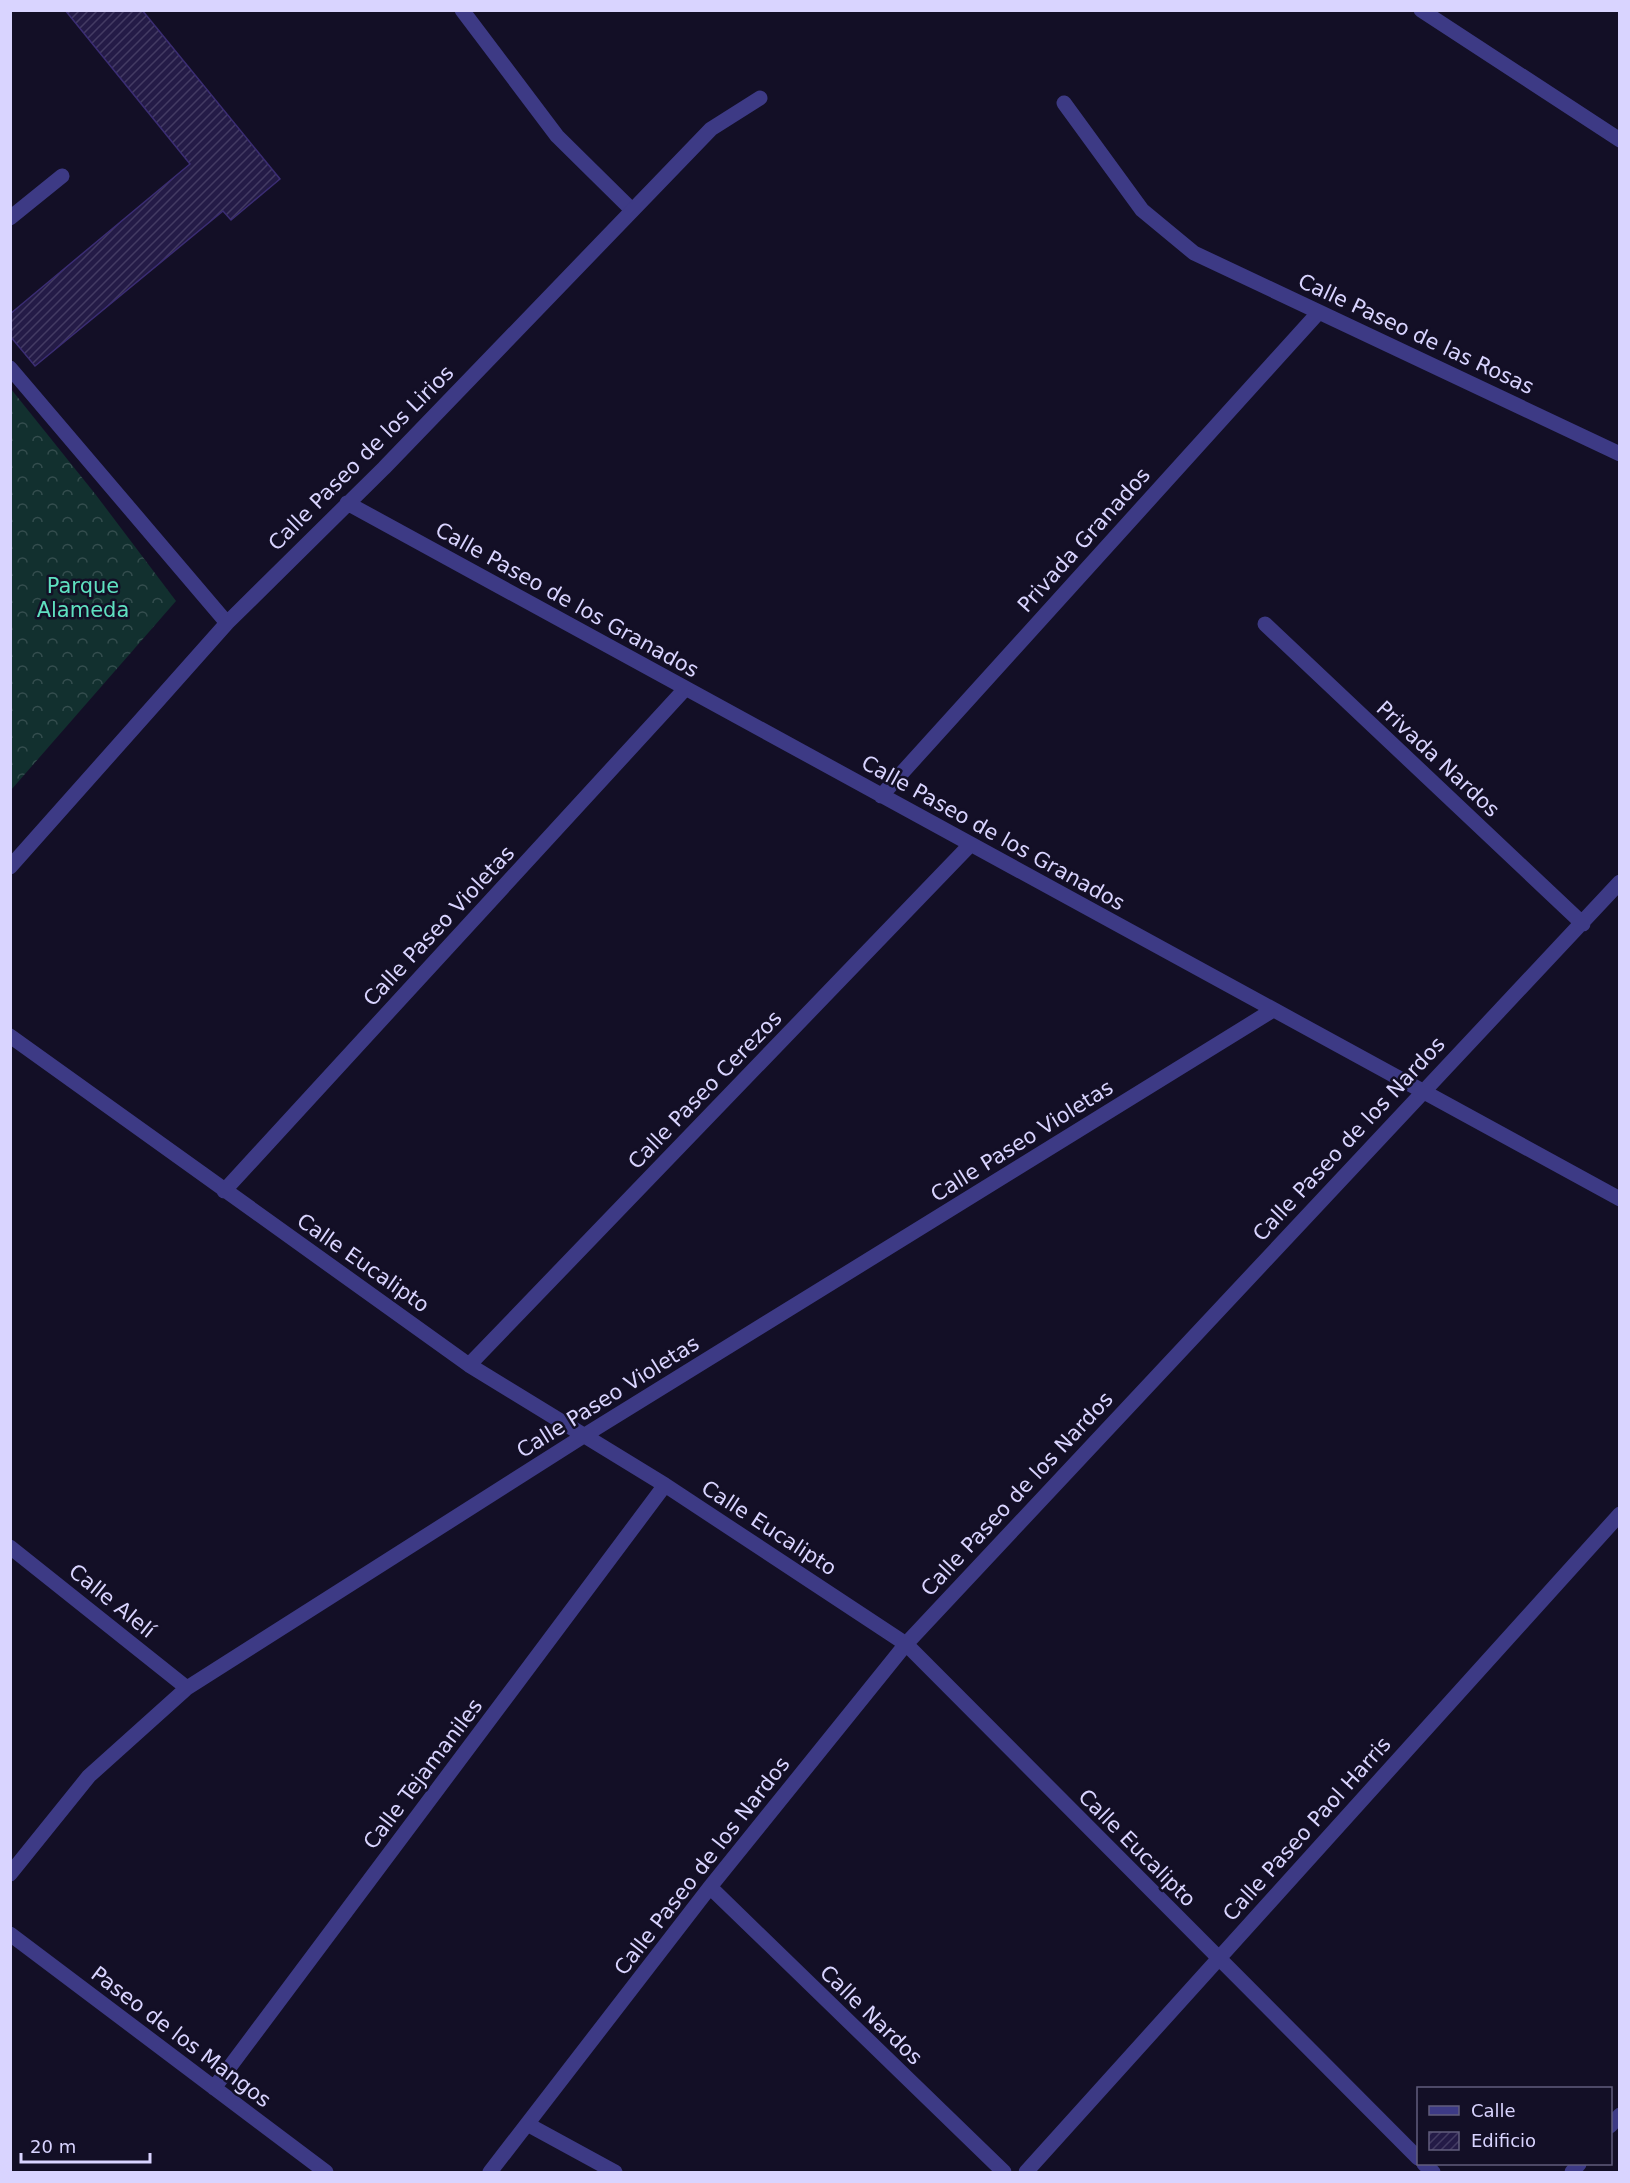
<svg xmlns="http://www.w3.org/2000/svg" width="1630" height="2183" font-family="'DejaVu Sans',sans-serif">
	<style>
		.forest { fill: url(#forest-crowns) }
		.building { fill: url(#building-hatch); stroke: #3b2d73; stroke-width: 1.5 }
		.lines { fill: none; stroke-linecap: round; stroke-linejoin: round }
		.service { stroke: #3d3a85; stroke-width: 15 }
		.minor { stroke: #3d3a85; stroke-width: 15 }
		.labels { text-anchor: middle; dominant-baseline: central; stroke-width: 5; stroke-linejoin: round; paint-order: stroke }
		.street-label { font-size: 21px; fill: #d9d4ff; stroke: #130f26 }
		.park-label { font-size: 21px; fill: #5fe0c0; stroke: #130f26 }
	</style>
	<defs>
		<pattern id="forest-crowns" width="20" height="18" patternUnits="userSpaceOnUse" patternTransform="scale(1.5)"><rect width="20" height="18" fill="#12302f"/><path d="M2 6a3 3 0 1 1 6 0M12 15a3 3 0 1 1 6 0" fill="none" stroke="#344d4e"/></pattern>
		<pattern id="building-hatch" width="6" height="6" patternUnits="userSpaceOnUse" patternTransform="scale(1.5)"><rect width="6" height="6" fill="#241b47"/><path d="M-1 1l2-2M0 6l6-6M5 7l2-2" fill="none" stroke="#433b63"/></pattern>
	</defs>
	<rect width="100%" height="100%" fill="#130f26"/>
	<path class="forest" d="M11,389l85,106 80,106 -165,189z"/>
	<path class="building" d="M65,10h77l138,169 -49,41 -8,-9 -188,155 -25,-30v-22l180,-150z"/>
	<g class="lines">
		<path class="service" d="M462,10l95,126 75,74
			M10,218l52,-42"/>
		<path class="minor" d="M1421,10l199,130
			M1064,103l78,107 52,43 426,201
			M10,368l217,255
			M347,503l1273,696
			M1265,624l318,300
			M881,796l438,-484
			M10,867l217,-244 157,-155 327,-339 49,-31
			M10,1036l459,329 196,120 241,159 512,514
			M224,1191l461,-502
			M469,1365l501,-520
			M10,1547l177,141
			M10,1874l79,-98 98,-88 398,-253 688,-425
			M710,1887l294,285
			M10,1934l316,238
			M214,2088l451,-603
			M527,2124l88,48
			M1610,2126l10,-11
			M1424,2164l9,8
			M490,2172l220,-285 196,-243 714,-762
			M1026,2172l594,-658
			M1572,2172l7,-8"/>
	</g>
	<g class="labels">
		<g class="street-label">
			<text transform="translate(1416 334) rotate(25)">Calle Paseo de las Rosas</text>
			<text transform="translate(361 458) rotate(-45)">Calle Paseo de los Lirios</text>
			<text transform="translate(1084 540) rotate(-48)">Privada Granados</text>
			<text transform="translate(567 600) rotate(29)">Calle Paseo de los Granados</text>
			<text transform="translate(1438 759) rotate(43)">Privada Nardos</text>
			<text transform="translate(993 833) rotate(29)">Calle Paseo de los Granados</text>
			<text transform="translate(439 926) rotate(-47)">Calle Paseo Violetas</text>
			<text transform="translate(705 1090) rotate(-46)">Calle Paseo Cerezos</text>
			<text transform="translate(1349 1139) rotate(-47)">Calle Paseo de los Nardos</text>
			<text transform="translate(1022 1141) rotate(-32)">Calle Paseo Violetas</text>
			<text transform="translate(363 1263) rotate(35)">Calle Eucalipto</text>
			<text transform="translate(608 1397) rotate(-32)">Calle Paseo Violetas</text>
			<text transform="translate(1017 1494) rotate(-47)">Calle Paseo de los Nardos</text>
			<text transform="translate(769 1528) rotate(33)">Calle Eucalipto</text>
			<text transform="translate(112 1601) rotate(39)">Calle Alelí</text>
			<text transform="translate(423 1774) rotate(-53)">Calle Tejamaniles</text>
			<text transform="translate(1307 1829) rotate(-48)">Calle Paseo Paol Harris</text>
			<text transform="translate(1137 1848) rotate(45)">Calle Eucalipto</text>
			<text transform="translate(702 1866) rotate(-52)">Calle Paseo de los Nardos</text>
			<text transform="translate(871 2015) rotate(44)">Calle Nardos</text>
			<text transform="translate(181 2037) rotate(37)">Paseo de los Mangos</text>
		</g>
		<g class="park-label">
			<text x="83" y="586">Parque<tspan x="83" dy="24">Alameda</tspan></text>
		</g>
	</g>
	<rect width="1630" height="2183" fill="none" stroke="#d9d4ff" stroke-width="24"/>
	<rect x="1417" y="2087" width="195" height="78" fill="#130f26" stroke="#625e7d" stroke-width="1.5"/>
	<rect x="1429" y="2106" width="30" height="9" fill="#3d3a85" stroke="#625e7d" stroke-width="1.5"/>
	<text x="1471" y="2117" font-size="18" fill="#d9d4ff">Calle</text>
	<rect x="1429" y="2132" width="30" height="18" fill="url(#building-hatch)" stroke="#625e7d" stroke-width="1.5"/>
	<text x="1471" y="2147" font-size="18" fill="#d9d4ff">Edificio</text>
	<path d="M21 2153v9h129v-9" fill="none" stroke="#d9d4ff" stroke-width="3"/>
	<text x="30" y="2153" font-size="18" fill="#d9d4ff" stroke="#130f26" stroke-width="4.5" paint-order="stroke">20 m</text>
</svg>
